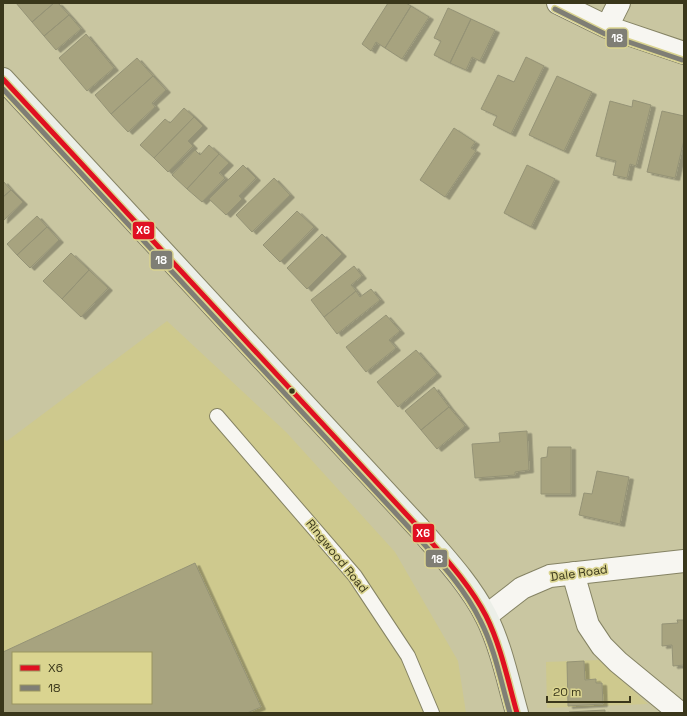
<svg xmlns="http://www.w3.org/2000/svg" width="687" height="716" font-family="'Space Grotesk',sans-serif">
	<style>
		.built { fill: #cec98e; fill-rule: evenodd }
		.building { fill: #a7a37f; stroke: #959376; fill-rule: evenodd; filter: url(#shadow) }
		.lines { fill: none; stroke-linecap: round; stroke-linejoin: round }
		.lane-casing { stroke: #858364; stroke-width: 16 }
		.street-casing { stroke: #858364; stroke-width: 24 }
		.secondary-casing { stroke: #858364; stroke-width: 24 }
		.lane { stroke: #f7f6f1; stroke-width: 14 }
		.street { stroke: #f7f6f1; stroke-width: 22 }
		.secondary { stroke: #ecefe8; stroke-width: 22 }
		.bus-1-casing { stroke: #dad490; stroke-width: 8 }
		.bus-2-casing { stroke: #dad490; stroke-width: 8 }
		.bus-1 { stroke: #e01021; stroke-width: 5 }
		.bus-2 { stroke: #7f7e75; stroke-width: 5 }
		.bus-dot { fill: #3a371b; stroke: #dad490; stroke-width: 1.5 }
		.labels { text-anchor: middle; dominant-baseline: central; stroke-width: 3.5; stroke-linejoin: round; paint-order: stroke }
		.street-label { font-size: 12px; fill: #3a371b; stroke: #dad490 }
		.line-badge { stroke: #dad490; stroke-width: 1.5 }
		.badge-label { font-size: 11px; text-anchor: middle; font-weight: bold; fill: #fff }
	</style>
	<defs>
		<filter id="shadow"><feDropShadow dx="4.5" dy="2.5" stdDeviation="0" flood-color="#0004"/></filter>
	</defs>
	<rect width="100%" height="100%" fill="#c9c6a1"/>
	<path class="built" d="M167,321l119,111 109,120 63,109 8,52h-463v-274l4,2zM13,653h138v50h-138z
		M599,660l49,44 -101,4 -1,-46z"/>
	<path class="building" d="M16,3h38l-22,19z
		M54,3h4l11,12 -25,21 -12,-14z
		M388,3h18l5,3 -26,42 -9,-6 -5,9 -9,-7z
		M411,6l18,11 -27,42 -17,-11z
		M448,8l23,11 -21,44 -16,-8 7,-14 -7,-3z
		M69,15l12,14 -25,21 -12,-14z
		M471,19l24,11 -15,31 -8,-4 -6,13 -16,-7z
		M86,34l28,34 -27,23 -28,-33z
		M526,57l18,9 -33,68 -18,-9 4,-9 -16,-7 17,-34 16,7z
		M137,58l16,18 -42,38 -16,-19z
		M153,76l13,14 -14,13 3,4 -27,25 -17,-18z
		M557,76l35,16 -28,59 -35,-16z
		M633,100l18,5 -15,61 -6,-2 -3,14 -14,-3 3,-14 -20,-5 14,-55 22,6z
		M184,108l10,9 -40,41 -14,-13 25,-26 5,4z
		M662,111l22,5v24l-9,38 -28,-6z
		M194,117l9,9 -15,15 5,5 -25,26 -14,-14z
		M454,128l21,14 -4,6 5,3 -31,46 -25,-17z
		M209,145l10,9 -32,35 -15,-14 23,-25 5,5z
		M219,154l10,9 -10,10 6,5 -23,24 -15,-13z
		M243,165l13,13 -17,18 3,3 -16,16 -17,-16z
		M527,165l28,14 -24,48 -27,-14z
		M274,178l16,17 -38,37 -16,-17z
		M3,181l8,9 -8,7z
		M11,190l12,12 -20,19v-24z
		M297,211l17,16 -34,35 -17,-17z
		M37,216l10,11 -30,28 -10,-11z
		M47,227l12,13 -29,28 -13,-13z
		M322,234l20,20 -35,35 -20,-21z
		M71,253l18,17 -27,29 -19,-18z
		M354,266l8,10 -11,9 5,6 -32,26 -13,-17z
		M89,270l19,18 -27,29 -19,-18z
		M371,289l9,11 -43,34 -13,-17 32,-26 4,6z
		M386,315l14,16 -11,9 7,8 -30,24 -20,-25z
		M416,350l21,24 -39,33 -21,-25z
		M434,387l15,20 -28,23 -16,-19z
		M449,407l16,19 -28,23 -16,-19z
		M527,431l2,39 -14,2v3l-40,3 -3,-34 28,-2 -1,-9z
		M548,447h23v47h-30v-36l6,-1z
		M597,471l32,6 -9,47 -41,-9 5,-22 8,1z
		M195,563l66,144 -14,6h-244v-61zM13,653h138v50h-138z
		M677,620h7v45l-11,1 -1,-21 -10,1v-22l16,-1z
		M584,661l1,19 11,-1v4h6l1,21 -35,2 -1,-44z
		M605,710v3h-36v-1z"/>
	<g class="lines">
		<defs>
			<path id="lane" d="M217,416l138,160 53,80 24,57"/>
			<path id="street" d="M558,3l49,24 77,26
				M607,27l12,-24
				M573,573l15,52 14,21 16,16 62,51
				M486,616l36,-28 28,-12 134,-15"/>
			<path id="secondary" d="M3,79l416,449c24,28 50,55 67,88 15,30 22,65 31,97"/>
		</defs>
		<use href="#lane" class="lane-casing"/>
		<use href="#street" class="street-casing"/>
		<use href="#secondary" class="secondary-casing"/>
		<use href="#lane" class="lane"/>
		<use href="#street" class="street"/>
		<use href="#secondary" class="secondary"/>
		<defs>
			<path id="bus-1" d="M3,79l416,449c24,28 50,55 67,88 15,30 22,65 31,97"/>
			<path id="bus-2" d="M555,9l50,25 77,26
				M3,89l411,444c24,27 50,54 66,87 15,29 21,62 30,93"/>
		</defs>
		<use href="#bus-1" class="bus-1-casing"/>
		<use href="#bus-2" class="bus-2-casing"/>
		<use href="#bus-1" class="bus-1"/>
		<use href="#bus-2" class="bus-2"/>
	</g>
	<circle class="bus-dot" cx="292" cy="391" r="3.5"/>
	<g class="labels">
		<g class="street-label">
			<text transform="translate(337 556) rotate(51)">Ringwood Road</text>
			<text transform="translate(579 573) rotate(-8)">Dale Road</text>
		</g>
	</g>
	<g class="line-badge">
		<rect x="606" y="28" width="22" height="20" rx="4" fill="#7f7e75"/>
		<rect x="132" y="221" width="23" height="19" rx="4" fill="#e01021"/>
		<rect x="150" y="250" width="23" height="20" rx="4" fill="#7f7e75"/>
		<rect x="412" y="523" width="23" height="20" rx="4" fill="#e01021"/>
		<rect x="425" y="549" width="23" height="19" rx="4" fill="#7f7e75"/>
	</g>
	<g class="badge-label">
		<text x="617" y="42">18</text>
		<text x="143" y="234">X6</text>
		<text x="161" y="264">18</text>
		<text x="423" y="537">X6</text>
		<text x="437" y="563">18</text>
	</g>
	<rect width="687" height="716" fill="none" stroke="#3a371b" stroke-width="8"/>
	<rect x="12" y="652" width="140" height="52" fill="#dad490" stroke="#9a9561"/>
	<rect x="20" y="665" width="20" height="6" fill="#e01021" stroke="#9a9561"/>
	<text x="48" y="672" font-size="12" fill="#3a371b">X6</text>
	<rect x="20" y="685" width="20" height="6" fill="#7f7e75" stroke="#9a9561"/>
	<text x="48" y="692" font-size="12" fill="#3a371b">18</text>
	<path d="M547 696v6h83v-6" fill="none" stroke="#3a371b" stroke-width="2"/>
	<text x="553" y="696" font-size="12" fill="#3a371b" stroke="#dad490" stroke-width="3" paint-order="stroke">20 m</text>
</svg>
